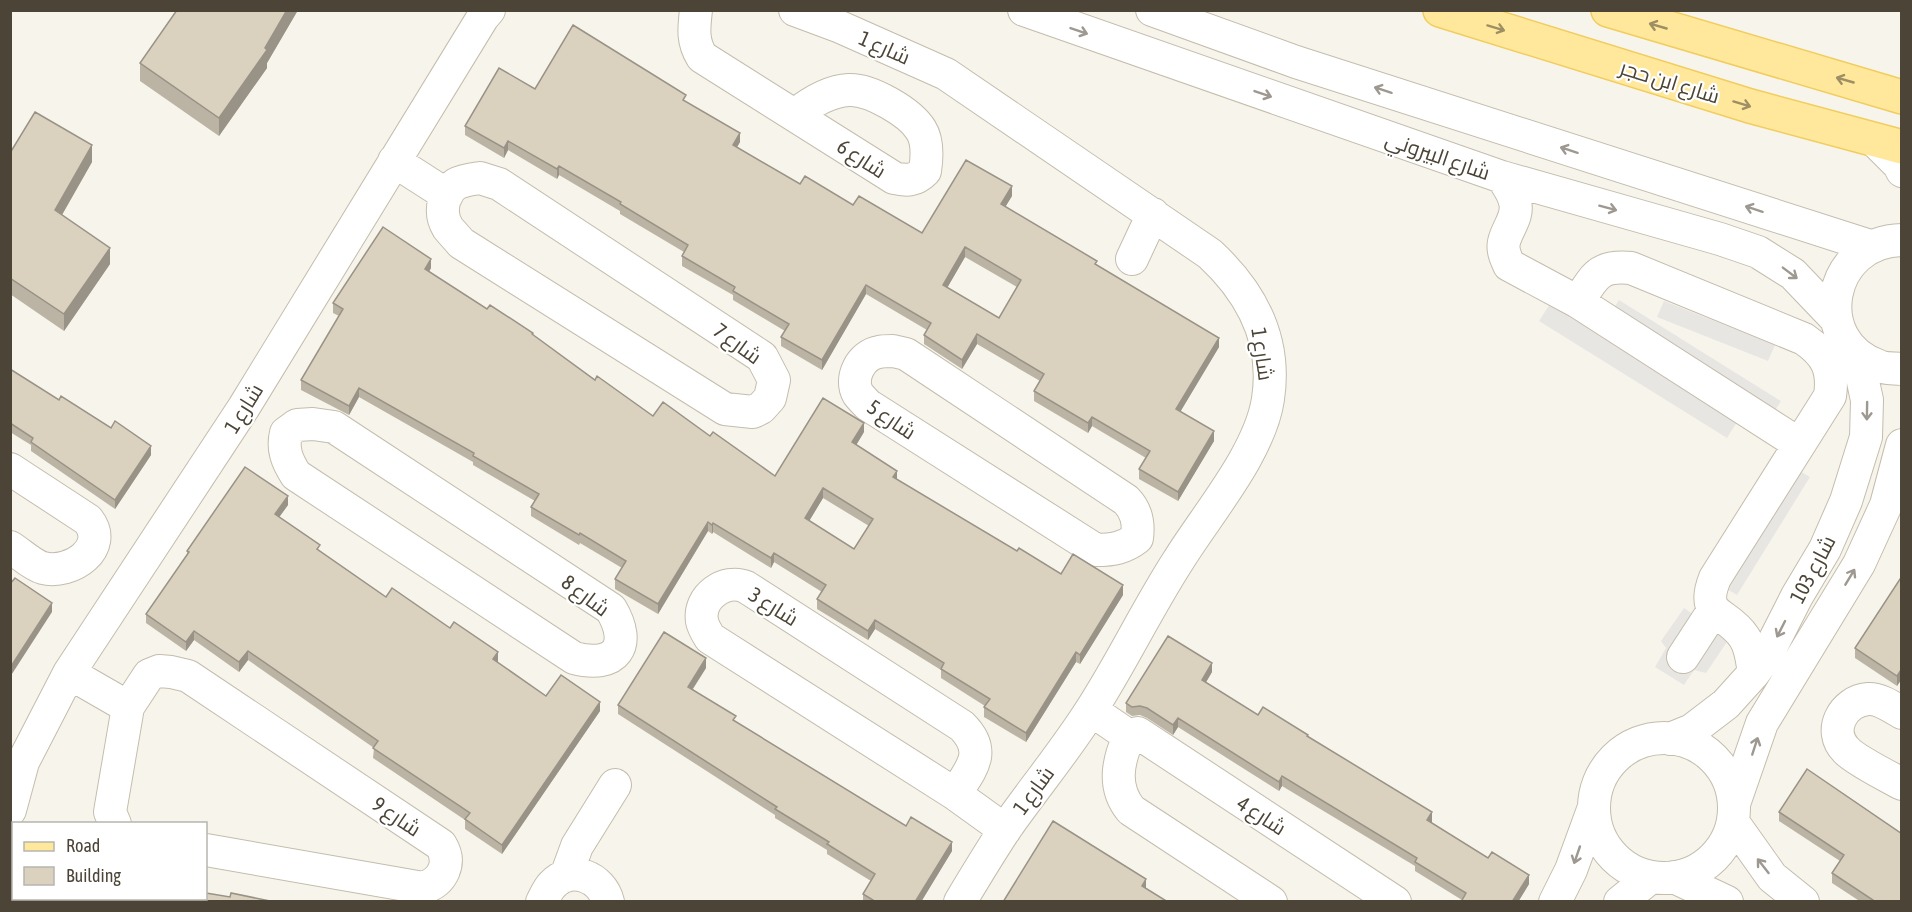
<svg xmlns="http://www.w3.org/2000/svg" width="1912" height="912" font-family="'Asap Condensed',Cairo,sans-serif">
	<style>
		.parking { fill: #e8e6e2 }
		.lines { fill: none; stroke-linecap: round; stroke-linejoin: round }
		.minor-casing { stroke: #c4bdac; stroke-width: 34 }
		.major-casing { stroke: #f1cd5f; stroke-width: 36 }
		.minor { stroke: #fff; stroke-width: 32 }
		.major { stroke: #ffe89c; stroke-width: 33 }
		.wall { fill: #bbb4a4; fill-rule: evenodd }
		.shaded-wall { fill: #999286 }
		.building { fill: #dad1bf; stroke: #999286; stroke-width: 1.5; fill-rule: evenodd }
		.oneway { stroke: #9d8e64 }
		.oneway2 { stroke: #9d9991 }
		.labels { text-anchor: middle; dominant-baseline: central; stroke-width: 4.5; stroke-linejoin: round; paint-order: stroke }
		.street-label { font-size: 21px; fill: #4c4537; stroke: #fff }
	</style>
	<rect width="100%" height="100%" fill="#f7f4eb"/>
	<path class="parking" d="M1619,300l162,101 -10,16 -22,-14 -22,35 -188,-117 11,-17 48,29z
		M1664,301l111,44 -7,16 -111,-44z
		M1793,467l17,10 -73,118 -17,-10z
		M1684,608l45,31 -23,34 -12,-3 -10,15 -29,-18 11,-19 -5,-7z"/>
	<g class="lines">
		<defs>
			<path id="minor" d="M696,10c-2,18 -4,31 6,47l192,121c13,3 21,3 31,-7 2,-13 3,-30 -4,-41 -11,-18 -51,-41 -72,-40 -20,1 -38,12 -54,25
				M795,10l43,16 108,48 264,180c42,39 67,86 58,145 -8,54 -61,115 -90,162 -31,48 -56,101 -87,149 -26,41 -57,78 -85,118 -16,24 -31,49 -46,74
				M1024,10l478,167 218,62 38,13 35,22 43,45
				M1152,10l144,52 574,184
				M1874,140l25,25 3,6
				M394,161l53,34
				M1502,177c5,8 11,15 13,25 4,15 -8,26 -11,40 -2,8 2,16 5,23l69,37 221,142
				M480,178l19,6 263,173 12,23 -4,18 -9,10 -8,4 -28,-3 -264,-166c-4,-5 -9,-10 -13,-15 -9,-14 -6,-34 8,-44 7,-4 17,-5 24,-6z
				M1902,240c-74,1 -93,102 -23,126 6,3 15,2 23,3
				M1132,259l21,-45
				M1578,302c17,-26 20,-37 53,-34l173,71c22,15 30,30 26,57l-115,182c-16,40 12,33 29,59 7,10 8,24 10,36
				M893,351l13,3 220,146c11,11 13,23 11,38 -13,10 -24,12 -41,12l-228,-145c-3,-3 -7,-7 -10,-11 -9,-16 3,-39 21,-42 4,-1 10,-1 14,-1z
				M313,424l21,3 277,182c22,37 5,60 -37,49l-278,-183c-9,-14 -14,-26 -10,-42l11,-8z
				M10,469l78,51c22,28 -17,55 -45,48 -11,-3 -23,-15 -33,-21
				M1683,657l30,-46
				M69,673l59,34
				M1091,710l38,26 9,-3 257,169
				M1902,713c-10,-6 -23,-15 -34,-14 -25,2 -41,32 -22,51 9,10 43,27 56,34
				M1129,736c-11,25 -17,51 2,74l140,92
				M1594 808a70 70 0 1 1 140 0a70 70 0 1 1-140 0Z
				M1670,739l22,-9 34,-26 28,-31 12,-16 31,-61 28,-47 21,-48 20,-64 1,-37 -10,-46
				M955,794c16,-25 33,-42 7,-68l-216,-139c-21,-9 -48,10 -44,34 1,6 5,12 8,17l245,156 50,36
				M1735,801l27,-78 97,-159 27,-59 16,-60
				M10,810l13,-48 46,-89 175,-266 239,-390 6,-7
				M1733,822l39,55 31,25
				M115,824l-5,-12 18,-105 21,-32 10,-4 12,1 17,4 253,169c11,18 2,37 -18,43l-217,-38
				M566,876l11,-30 38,-61
				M1674,877l53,25
				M542,902c3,-6 6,-13 10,-17 19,-21 50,-8 56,17
				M1555,902l16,-32 23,-63
				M1620,902l31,-25"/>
			<path id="major" d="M1440,10l310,96 152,41
				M1608,10l294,87"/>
		</defs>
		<use href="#minor" class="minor-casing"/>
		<use href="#major" class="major-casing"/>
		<use href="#minor" class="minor"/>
		<use href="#major" class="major"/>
	</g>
	<path class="wall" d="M177,10h121l-31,53v5l-48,68 -79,-55v-18z
		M535,89l151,13 54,40 -3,5 63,37 122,49 90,-37 -7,11 92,58 122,82 -39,65 34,29 -36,60 -39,-22v-10l7,-11 -54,-32 -4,7 -54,-32v-10l6,-10 -63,-37 -15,25 -38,-25v-9l3,-5 -61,-36 -44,76 -41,-24v-9l4,-6 -52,-31v-5l-51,-29v-10l2,-4 -64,-38v-3l-61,-36 -2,4 -49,-29 -4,8 -39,-23v-9zM965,257l52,30 -18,31 -52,-30z
		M10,153l82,9 -30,53 48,49 -46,67 -54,-37z
		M431,268l-2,4 58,37 46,26 62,45 58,36 57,20 65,40 89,-44 -8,13 41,35 120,71 44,23 62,21 -43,69 -4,-2 -50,80 -42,-25v-10l1,-1 -44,-28v-8l-66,-41 -7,11 -51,-31v-10l5,-7 -48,-30 -3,6 -58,-36 -1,2 -4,-3 -50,83 -43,-25v-10l7,-11 -42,-25 -1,2 -48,-29v-9l4,-6 -62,-36v-3l-114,-65 -10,18 -48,-25v-10l38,-64 -6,-3v-10zM823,498l46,28 -15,23 -45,-28z
		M10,369l49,31 92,55 -36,54 -84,-58v-6l-21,-13z
		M288,505l-9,12 41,34 66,46 112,64 -1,2 49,33 54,15 -98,143 -37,-25v-9l-92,-62 1,-10 -126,-88 -9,12 -45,-32 -8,11 -40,-28v-9l41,-59v-4z
		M1902,576v104h-1l-4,6 -42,-28v-10z
		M706,668l-13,21 43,33 170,104 46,25 -31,51h-58v-8l8,-13 -44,-27v-4l-52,-32v-3l-157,-101v-9z
		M1212,672l-6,10 52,33 50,22 124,85 -1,1 98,61 -11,18h-57l1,-2 -47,-29v-5l-133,-80 -3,5 -101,-64 -5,8 -26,-17 -7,-3 -8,1 -6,-4v-9z
		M1779,812l123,22v68h-41l-29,-19v-10l8,-12 -61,-40z"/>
	<path class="shaded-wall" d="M287,10h11l-31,53v5l-48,68v-18l46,-70z
		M740,133v9l-7,12v-9z
		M508,141v9l-4,8v-10z
		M92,145v17l-37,65v-17z
		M559,166v9l-2,4v-10z
		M1012,186v10l-11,18v-10z
		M965,247v10l-22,38v-10z
		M110,248v16l-46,67v-17z
		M431,259v9l-6,10v-9z
		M866,285v9l-44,76v-10z
		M977,334v10l-15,25v-9z
		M1219,338v9l-43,72v-10z
		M359,388v9l-10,18v-9z
		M1092,417v9l-4,7v-10z
		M864,423v9l-12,20v-10z
		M1214,431v10l-36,60v-9z
		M151,446v9l-36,54v-9z
		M897,471v9l-4,-3z
		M823,488v10l-18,30v-10z
		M288,496v9l-13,18v-9z
		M708,522v9l-50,83v-10z
		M713,523v9l-1,2v-9z
		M774,553v9l-3,6v-10z
		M1123,585v10l-43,69v-9z
		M52,603v9l-42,65v-9z
		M875,620v9l-7,11v-9z
		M194,631v9l-8,11v-9z
		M248,651v9l-9,12v-10z
		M498,652v9l-5,8v-10z
		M1076,652v10l-50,80v-9z
		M706,658v10l-18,28v-9z
		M1212,663v9l-10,17v-9z
		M1901,670v10l-4,6v-10z
		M600,702v9l-98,143v-9z
		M1178,718v9l-5,8v-10z
		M1282,776v10l-3,5v-9z
		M1432,812v10l-5,8v-10z
		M952,842v9l-31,51h-6z
		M1529,875v9l-11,18h-6z
		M1146,879v10l-4,-3z"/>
	<path class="building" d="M177,10h110l-22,38 2,2 -48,68 -79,-55z
		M573,25l113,70 -3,5 57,33 -7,12 67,39 5,-8 48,29 6,-9 63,37 44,-73 46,26 -11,18 96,57 -2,3 124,74 -43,71 38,22 -36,61 -39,-23 11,-18 -58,-34 -4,6 -54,-32 10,-17 -67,-40 -15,26 -38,-25 7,-12 -65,-38 -44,75 -41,-23 8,-13 -56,-33 2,-4 -53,-31 6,-11 -68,-41 1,-2 -62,-36 -2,3 -49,-28 -4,7 -39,-22 34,-58 36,21zM965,247l56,33 -22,38 -56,-33z
		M35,112l57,33 -37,65 55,38 -46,66 -54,-36v-125z
		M383,227l48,32 -6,10 62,40 3,-4 43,28 -1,1 63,46 2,-4 56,40 10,-14 47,34 3,-4 62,44 48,-78 41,25 -12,19 45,29 -4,6 124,74 2,-3 42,26 12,-20 50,31 -43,70 -4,-3 -50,81 -42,-26 6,-8 -49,-30 3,-6 -69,-43 -7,11 -51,-32 9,-14 -52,-32 -3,5 -58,-35 -1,2 -4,-3 -50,82 -43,-25 11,-18 -46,-28 -1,2 -48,-28 8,-13 -66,-38 1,-3 -115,-65 -10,18 -48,-26 42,-71 -10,-6zM823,488l50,31 -19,30 -49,-31z
		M10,369l49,31 2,-4 50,32 4,-7 36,25 -36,54 -84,-58 2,-4 -23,-15z
		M245,467l43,29 -13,18 45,31 -3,4 69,48 6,-9 58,40 4,-6 44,30 -5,7 53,37 15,-21 39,27 -98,143 -37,-26 5,-6 -97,-65 5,-7 -130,-90 -9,11 -45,-31 -8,11 -40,-28 43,-62 -2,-1z
		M1902,576v95l-1,-1 -4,6 -42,-28z
		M15,578l37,25 -42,65v-84z
		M664,632l42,26 -18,29 48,29 -3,4 173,106 5,-9 41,25 -37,60h-39l-13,-8 12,-20 -48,-30 2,-2 -54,-33 2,-2 -159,-102z
		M1168,636l44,27 -10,17 56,35 5,-8 45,28 -1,1 125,76 -5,8 61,38 4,-6 37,23 -17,27h-51l5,-9 -51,-31 2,-4 -135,-82 -3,6 -101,-64 -5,7 -26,-17 -7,-2 -8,1 -6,-4z
		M1807,769l95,65v68h-30l1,-2 -41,-27 12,-18 -65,-43z
		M1053,821l93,58 -4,7 26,16h-165z
		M206,893l24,4 1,-4 44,9h-210l1,-4h140z"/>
	<defs><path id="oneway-shaft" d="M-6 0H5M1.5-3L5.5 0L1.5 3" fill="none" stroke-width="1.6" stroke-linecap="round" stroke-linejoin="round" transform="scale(1.5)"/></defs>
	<g class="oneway">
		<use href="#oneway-shaft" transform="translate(1658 26) rotate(-164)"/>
		<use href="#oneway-shaft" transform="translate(1496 28) rotate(17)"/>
		<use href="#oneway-shaft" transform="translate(1845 80) rotate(-164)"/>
		<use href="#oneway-shaft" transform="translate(1742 104) rotate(17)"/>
	</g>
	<g class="oneway2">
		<use href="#oneway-shaft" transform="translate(1079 31) rotate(19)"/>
		<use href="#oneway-shaft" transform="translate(1383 90) rotate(-162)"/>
		<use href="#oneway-shaft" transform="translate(1263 94) rotate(19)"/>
		<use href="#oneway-shaft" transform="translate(1569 150) rotate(-162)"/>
		<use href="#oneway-shaft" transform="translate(1608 208) rotate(15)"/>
		<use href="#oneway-shaft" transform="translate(1754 209) rotate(-162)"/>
		<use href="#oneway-shaft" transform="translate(1790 273) rotate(37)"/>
		<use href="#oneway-shaft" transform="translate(1867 411) rotate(91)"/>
		<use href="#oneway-shaft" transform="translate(1850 577) rotate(-59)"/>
		<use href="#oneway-shaft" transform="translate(1781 629) rotate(117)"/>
		<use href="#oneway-shaft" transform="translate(1755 746) rotate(-72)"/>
		<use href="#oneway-shaft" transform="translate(1577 855) rotate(109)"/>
		<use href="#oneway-shaft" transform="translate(1763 866) rotate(-128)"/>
	</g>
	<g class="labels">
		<g class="street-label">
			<text transform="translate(885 47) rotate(24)">شارع 1</text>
			<text transform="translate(1670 81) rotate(17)">شارع ابن حجر</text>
			<text transform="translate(1438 155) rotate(19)">شارع البيروني</text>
			<text transform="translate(862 158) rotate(33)">شارع 6</text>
			<text transform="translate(738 343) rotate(36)">شارع 7</text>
			<text transform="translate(1263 354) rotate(82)">شارع 1</text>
			<text transform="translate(243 408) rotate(-58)">شارع 1</text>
			<text transform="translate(892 419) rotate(34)">شارع 5</text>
			<text transform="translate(1812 569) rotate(-62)">شارع 103</text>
			<text transform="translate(586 595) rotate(37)">شارع 8</text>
			<text transform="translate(774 606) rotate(32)">شارع 3</text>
			<text transform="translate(1033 790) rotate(-54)">شارع 1</text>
			<text transform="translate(1262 815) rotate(33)">شارع 4</text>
			<text transform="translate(397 816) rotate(34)">شارع 9</text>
		</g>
	</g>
	<rect width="1912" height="912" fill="none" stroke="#4c4537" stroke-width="24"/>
	<rect x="12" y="822" width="195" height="78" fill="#ffffff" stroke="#b7b5af" stroke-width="1.5"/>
	<rect x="24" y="842" width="30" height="9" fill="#ffe89c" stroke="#b7b5af" stroke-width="1.5"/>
	<text x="66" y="852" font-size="18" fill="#4c4537">Road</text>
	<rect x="24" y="867" width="30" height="18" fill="#dad1bf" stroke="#b7b5af" stroke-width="1.5"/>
	<text x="66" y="882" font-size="18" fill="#4c4537">Building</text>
</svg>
